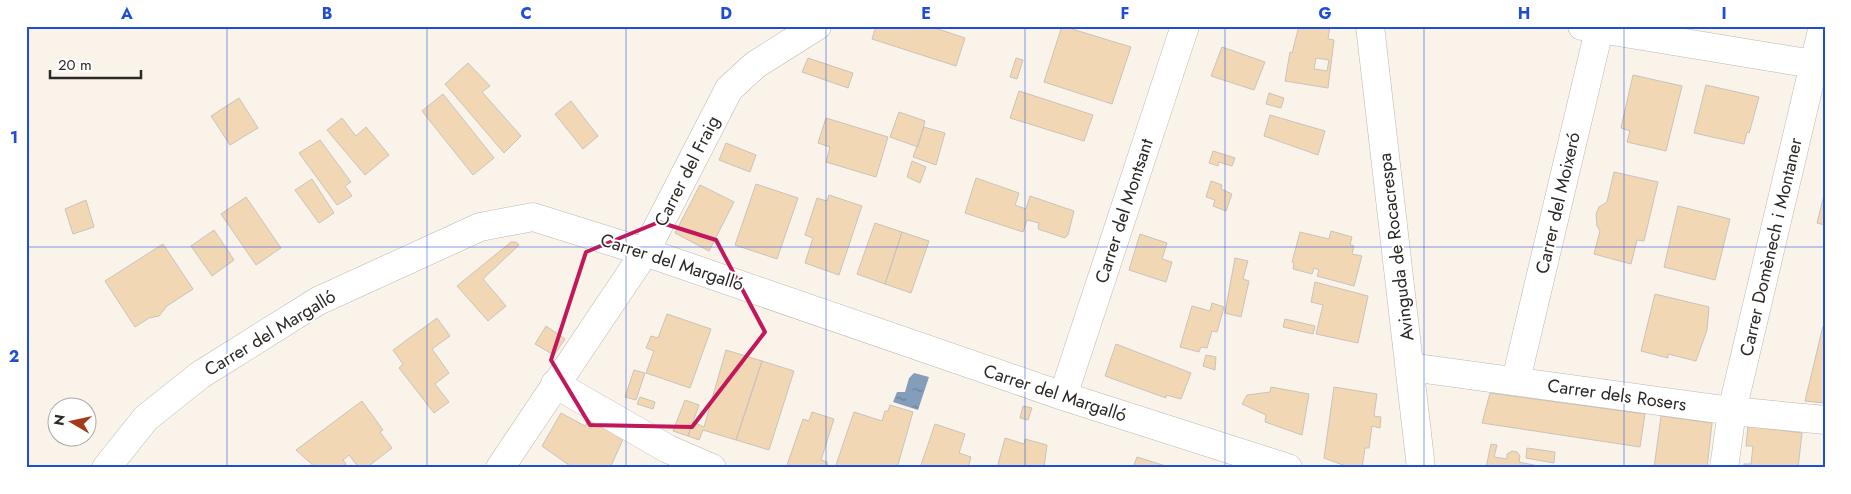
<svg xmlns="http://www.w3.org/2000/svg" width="1851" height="494" font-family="Jost,sans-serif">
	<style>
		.water { fill: url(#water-ripples) }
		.building { fill: #f2d7b5; stroke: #cac3ba; fill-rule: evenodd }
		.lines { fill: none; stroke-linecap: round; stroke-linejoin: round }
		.minor-casing { stroke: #beb7ae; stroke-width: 29 }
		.minor { stroke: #fff; stroke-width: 28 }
		.marked { fill: none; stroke: #c2185b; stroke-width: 4; stroke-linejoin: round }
		.grid { fill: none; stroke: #1d4ed8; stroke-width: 1; stroke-opacity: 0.55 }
		.labels { text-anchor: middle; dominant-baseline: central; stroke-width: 4; stroke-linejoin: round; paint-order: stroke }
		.street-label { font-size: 18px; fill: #2b2825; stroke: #fff }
		.neatline { fill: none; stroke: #1d4ed8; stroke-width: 2 }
		.grid-label { font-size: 16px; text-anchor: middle; font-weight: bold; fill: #1d4ed8 }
	</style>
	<defs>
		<pattern id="water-ripples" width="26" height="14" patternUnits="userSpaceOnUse" patternTransform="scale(1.25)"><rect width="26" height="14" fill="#839dbb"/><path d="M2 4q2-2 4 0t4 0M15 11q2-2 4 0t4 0" fill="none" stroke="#6b8098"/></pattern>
	</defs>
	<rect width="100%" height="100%" fill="#faf3ea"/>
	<path class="water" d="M914,373l15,4 -11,33 -25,-8 4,-10h8l4,-14z"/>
	<path class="building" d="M876,26h53l36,12 -9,28 -84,-27z
		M1062,26l69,21 -19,57 -68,-22z
		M1299,26h31l-2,13 6,1 -6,48 -43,-7 5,-29 2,1zM1316,58l13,2 -2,11 -13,-2z
		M1222,47l43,15 -11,28 -43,-14z
		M808,58l45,15 -5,15 -46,-16z
		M1016,58l7,2 -6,19 -7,-2z
		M468,63l22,23 -8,6 39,44 -17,17 -59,-69z
		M1633,75l49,11 -16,65 -39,-9 3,-11 -9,-3z
		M1706,85l53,12 -9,33 -1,3 -2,-1 -3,12 -50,-11z
		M1019,91l74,24 -9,26 -74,-23z
		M1269,93l15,5 -3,10 -15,-4z
		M443,94l51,64 -21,17 -51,-64z
		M239,98l19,30 -28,17 -19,-29z
		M571,101l27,35 -15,13 -28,-35z
		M899,112l26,9 -7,26 -28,-10z
		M1270,115l55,16 -7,24 -54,-19z
		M342,118l14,18 10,-9 23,28 -24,20 -38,-45z
		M826,118l62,19 -12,40 -50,-15 4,-15 -12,-4z
		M924,127l21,6 -9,32 -23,-8z
		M320,140l31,42 -6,4 7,10 -15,9 -38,-52z
		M726,143l30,12 -6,17 -31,-12z
		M1213,151l22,7 -3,8 -13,-4 -1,4 -9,-3z
		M912,161l14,6 -6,16 -13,-6z
		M1614,172l44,10 -14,59 -7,-1 -6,24 -37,-10 6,-23 -3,-5 -1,-12 3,-7 8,-5z
		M976,178l43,15 -4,12 11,4 4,-13 44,15 -6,24 -3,3 -27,-9 1,-6 -12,-3 -4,12 -58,-19z
		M312,179l22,34 -15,10 -24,-33z
		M1211,181l11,4 -1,4 11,5 -6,17 -13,-5 2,-6 -9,-3z
		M756,184l42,14 -21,61 -42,-14z
		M700,185l34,17 -25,49 -34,-18z
		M1825,191v34l-8,-2z
		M829,195l33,11 -23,69 -34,-12 8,-25 -8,-3 12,-37 10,3z
		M246,197l35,51 -25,17 -35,-51z
		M86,200l8,27 -21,7 -8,-25z
		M1678,206l52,13 -15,61 -51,-13z
		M875,223l27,9 -17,52 -28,-10z
		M214,230l20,30 -22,16 -21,-30z
		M1331,231l21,6 -2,8 4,1 -2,8 10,2 -8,30 -37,-10 2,-6 -5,-2 -2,6 -19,-5 1,-6 -2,-1 8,-30 29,7z
		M902,232l27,9 -18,52 -26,-9z
		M1140,234l27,9 -5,16 10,3 -6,20 -37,-12z
		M511,242h5l3,3 -36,34 23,27 -18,15 -31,-35z
		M163,244l30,45 -26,17 -8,10 -10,2 -14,9 -30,-46z
		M1235,258l13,3 -5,18 6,2 -8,36 -16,-4z
		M1315,282l53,14 -10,47 -42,-9 7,-29 -12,-3z
		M1655,294l54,13 -2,23 -11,31 -28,-7v4l-27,-7z
		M1212,303l12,4 -7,25 -5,-1 -5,17 -6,-1 -2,5 -19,-5 12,-41 18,5z
		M667,314l44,15 -21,59 -44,-15 8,-22 -8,-3 5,-12 7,2z
		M437,318l13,18 -18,13 17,24 -14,11 14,18 -15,11 -35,-45 4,-4 -10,-14z
		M1285,319l30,7 -2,8 -30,-7z
		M546,326l19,13 -11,16 -19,-11z
		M1823,326l2,1v76l-20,-2z
		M1116,344l75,29 -10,26 -15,-4v3l-61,-22z
		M726,350l36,11 -26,79 -33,-10 -4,10 -11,-4 5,-14 11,5z
		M1206,355l10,2 -1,13 -12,-4z
		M762,361l32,10 -25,79 -33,-10z
		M634,370l11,3 -9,27 -11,-3z
		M1271,387l38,7 -7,41 -37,-13 1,-7 -24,-11 5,-9 23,-3z
		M1334,387l43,7 -3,22 7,1 -1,11 -8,-2 -3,22h-4l-3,20h-11l-27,-10z
		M1490,393l155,21 -5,33 -158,-24z
		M640,397l15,5 -2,7 -16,-5z
		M685,400l14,5 -11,31 -15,-5z
		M362,401l21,29 -3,2 12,16 -26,20h-7l-10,-13 -6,5 3,4 -5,4h-25l-20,-18z
		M890,405l23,7 -16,56h-62l19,-56 28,9 3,-10h3z
		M1023,406l9,2 -4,12 -8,-2z
		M812,412l22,7 -13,41 6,2 1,6h-42l17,-49 6,2z
		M561,413l24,13 6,-10 33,21 -14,31h-37l-31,-22z
		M1661,416l51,7 -5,45h-53z
		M935,424l30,10 -6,19 12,4 -3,11h-48z
		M1748,426l54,7 -4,35h-55l1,-4h7l2,-18h-7z
		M1005,438l19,6 1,-5 22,6 -3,23h-47z
		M1491,444l6,1 -3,12 13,2v-5l5,-3 5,1 3,4 -1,6 29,6h-62z
		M1527,448l28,4 -1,11 -28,-5z
		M1137,457l35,11h-39z"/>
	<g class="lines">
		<defs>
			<path id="minor" d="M1370,26l51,442
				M1582,26l243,40
				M1410,367l322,44 93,9
				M1516,380l84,-354
				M555,384l113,65 44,19
				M1063,396l122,-370
				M106,468l40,-50 54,-43 118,-74 162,-74 53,-10 112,35 418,144 225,72
				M500,468l145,-216 84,-163 26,-24 62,-39
				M1724,468l8,-57 91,-385"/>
		</defs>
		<use href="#minor" class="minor-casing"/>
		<use href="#minor" class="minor"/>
	</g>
	<path class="marked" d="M659,222l57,18 49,92 -73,95 -102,-2 -39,-65 35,-108z"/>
	<path class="grid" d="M227,26v442M427,26v442M626,26v442M826,26v442M1025,26v442M1225,26v442M1424,26v442M1624,26v442M26,247h1799"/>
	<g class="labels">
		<g class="street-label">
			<text transform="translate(687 171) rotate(-63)">Carrer del Fraig</text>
			<text transform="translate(1558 203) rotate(-77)">Carrer del Moixeró</text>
			<text transform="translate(1124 211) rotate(-72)">Carrer del Montsant</text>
			<text transform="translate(1396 247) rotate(-97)">Avinguda de Rocacrespa</text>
			<text transform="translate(1771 247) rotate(-77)">Carrer Domènech i Montaner</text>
			<text transform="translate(672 262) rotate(18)">Carrer del Margalló</text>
			<text transform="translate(270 333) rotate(-31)">Carrer del Margalló</text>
			<text transform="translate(1055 393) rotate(18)">Carrer del Margalló</text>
			<text transform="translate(1617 395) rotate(8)">Carrer dels Rosers</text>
		</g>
	</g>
	<rect width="1851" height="494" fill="none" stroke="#ffffff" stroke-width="55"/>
	<g transform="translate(72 422) rotate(279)"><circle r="24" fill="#ffffff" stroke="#aaa9a8"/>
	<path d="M0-4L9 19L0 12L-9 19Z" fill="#a23a1b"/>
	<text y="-8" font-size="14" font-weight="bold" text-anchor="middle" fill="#2b2825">N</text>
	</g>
	<path d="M50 70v8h91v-8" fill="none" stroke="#2b2825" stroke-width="2.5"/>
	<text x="58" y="70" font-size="15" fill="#2b2825" stroke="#ffffff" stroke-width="4" paint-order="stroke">20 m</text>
	<rect x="28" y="28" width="1796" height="438" class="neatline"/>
	<g class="grid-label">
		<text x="127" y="19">A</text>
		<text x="327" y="19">B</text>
		<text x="526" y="19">C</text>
		<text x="726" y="19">D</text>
		<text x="926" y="19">E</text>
		<text x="1125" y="19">F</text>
		<text x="1325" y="19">G</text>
		<text x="1524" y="19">H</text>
		<text x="1724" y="19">I</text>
		<text x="14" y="143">1</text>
		<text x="14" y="362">2</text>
	</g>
</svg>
